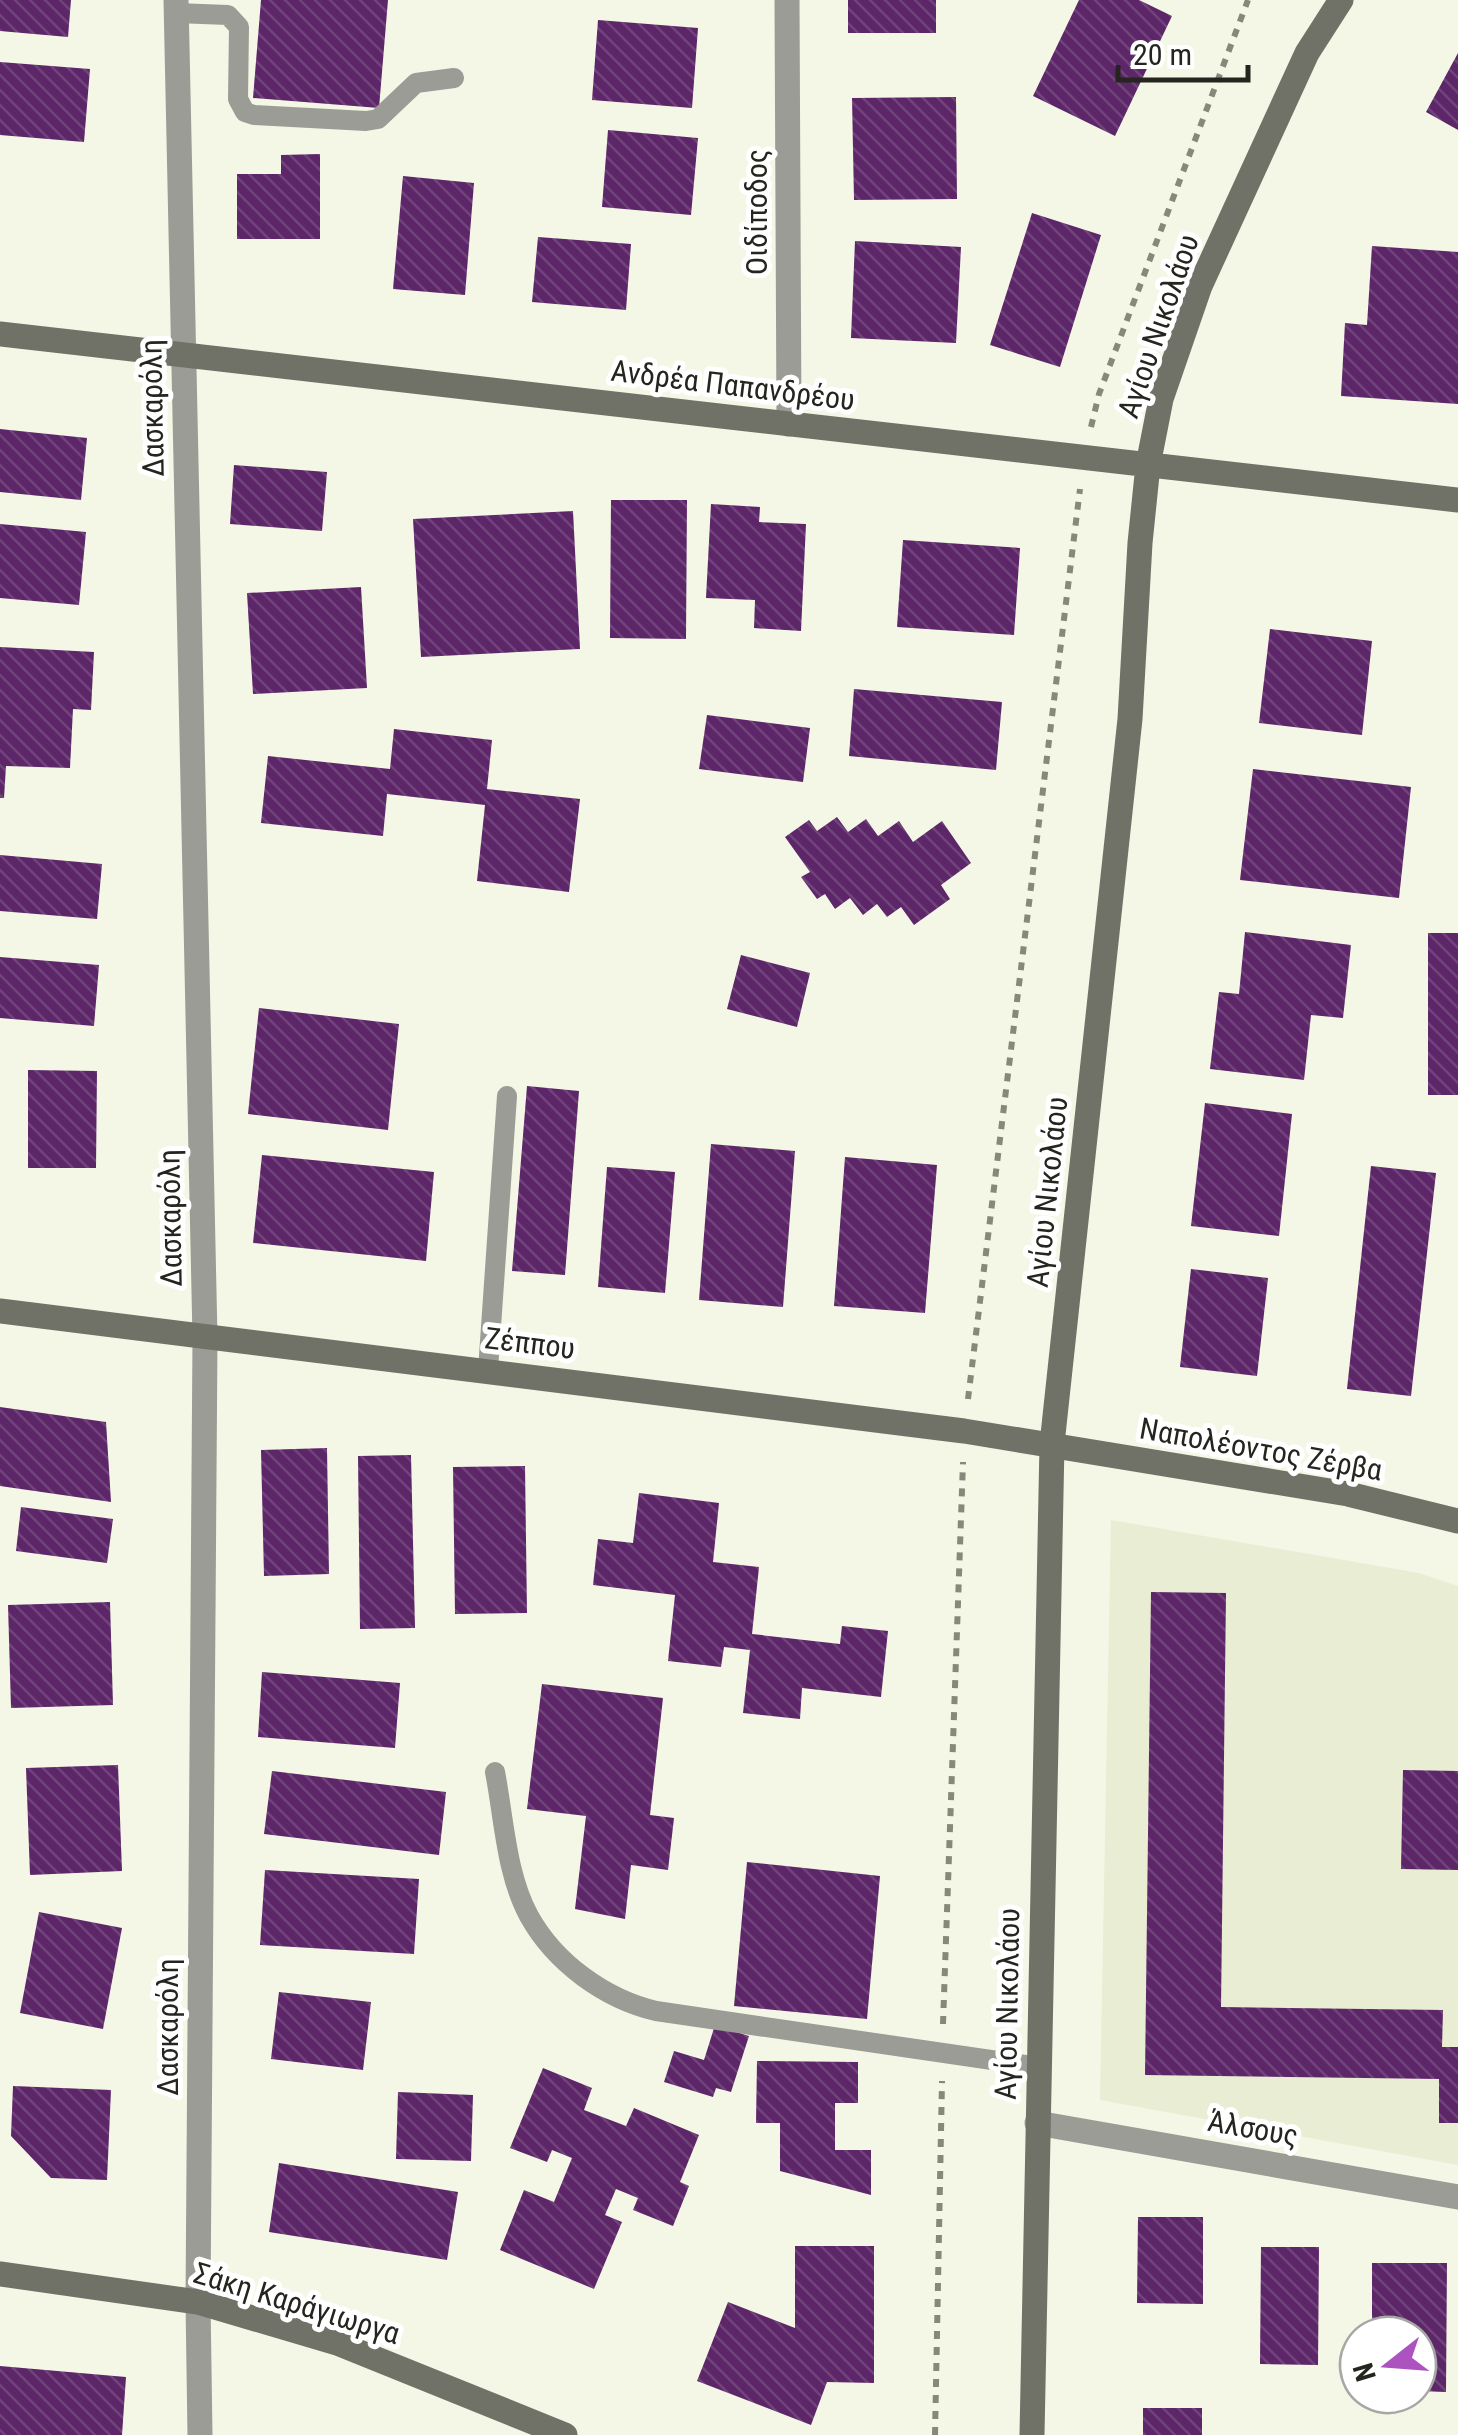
<svg xmlns="http://www.w3.org/2000/svg" width="1458" height="2435" font-family="'Roboto Condensed',sans-serif">
	<style>
		.built { fill: #e9edd4 }
		.building { fill: url(#building-back-hatch) }
		.lines { fill: none; stroke-linecap: round; stroke-linejoin: round }
		.path { stroke: #86887c; stroke-width: 6; stroke-dasharray: 8 8; stroke-linecap: butt }
		.lane { stroke: #9b9c95; stroke-width: 20 }
		.street { stroke: #9b9c95; stroke-width: 25 }
		.secondary { stroke: #707267; stroke-width: 25 }
		.labels { text-anchor: middle; dominant-baseline: central; stroke-width: 10; stroke-linejoin: round; paint-order: stroke }
		.street-label { font-size: 30px; fill: #24251e; stroke: #fff }
	</style>
	<defs>
		<pattern id="building-back-hatch" width="6" height="6" patternUnits="userSpaceOnUse" patternTransform="scale(2.5)"><rect width="6" height="6" fill="#5d2669"/><path d="M-1 5l2 2M0 0l6 6M5-1l2 2" fill="none" stroke="#70447a"/></pattern>
	</defs>
	<rect width="100%" height="100%" fill="#f4f7e5"/>
	<path class="built" d="M1111,1520l308,53 39,13v579l-358,-65z"/>
	<path class="building" d="M0,0h71l-3,37 -68,-6z
		M261,0h127l-9,108 -126,-10z
		M848,0h88v33h-88z
		M1079,0h60l33,16 -57,120 -82,-40z
		M598,20l100,8 -6,80 -100,-8z
		M1458,53v77l-32,-18z
		M0,62l90,7 -6,73 -84,-7z
		M956,97l1,102 -103,1 -2,-102z
		M608,130l90,8 -7,77 -89,-8z
		M320,154v85h-83v-65h44v-19z
		M403,176l71,7 -9,112 -72,-6z
		M1032,213l69,22 -41,132 -70,-22z
		M538,237l93,7 -5,66 -94,-8z
		M855,241l106,6 -5,96 -105,-5z
		M1372,246l86,6v152l-117,-8 4,-73 22,2z
		M0,429l87,9 -6,62 -81,-8z
		M234,465l93,7 -5,59 -92,-7z
		M611,500h76l-1,139 -76,-1z
		M711,504l49,3 -1,15 47,2 -5,107 -47,-3 1,-28 -49,-2z
		M573,511l7,138 -159,8 -8,-138z
		M0,524l86,8 -7,73 -79,-7z
		M903,540l117,8 -6,87 -117,-8z
		M361,587l6,101 -114,6 -6,-101z
		M1270,629l102,12 -10,94 -103,-12z
		M0,647l94,5 -3,58 -18,-1 -3,59 -64,-2 -2,32h-4z
		M854,689l148,13 -6,68 -147,-14z
		M707,715l103,13 -7,54 -104,-13z
		M394,729l98,11 -5,49 93,10 -11,93 -92,-11 8,-76 -98,-11 -4,42 -122,-13 7,-67 122,13z
		M1253,769l158,18 -12,111 -159,-18z
		M837,817l11,15 18,-13 12,17 21,-15 14,21 29,-21 29,42 -30,22 9,14 -36,26 -13,-18 -14,10 -10,-13 -14,11 -13,-17 -15,11 -10,-15 -8,5 -16,-22 9,-5 -25,-35 24,-17 8,11z
		M0,855l102,9 -5,55 -97,-8z
		M1245,932l106,13 -8,73 -32,-3 -7,65 -94,-11 9,-77 20,2z
		M1428,933h30v162h-30z
		M741,955l69,18 -13,54 -70,-18z
		M0,957l99,8 -5,61 -94,-8z
		M259,1008l140,16 -11,106 -140,-16z
		M28,1070l69,1 -1,97h-68z
		M527,1086l52,5 -14,184 -53,-4z
		M1205,1103l87,11 -13,122 -88,-10z
		M711,1144l84,7 -12,156 -84,-7z
		M262,1155l172,17 -8,89 -173,-18z
		M845,1157l92,8 -12,148 -91,-7z
		M1371,1166l65,7 -25,223 -64,-7z
		M607,1167l68,5 -10,121 -67,-6z
		M1191,1269l77,9 -11,98 -77,-9z
		M0,1407l106,15 5,80 -111,-16z
		M327,1448l2,126 -65,2 -3,-126z
		M411,1455l4,173 -55,1 -2,-173z
		M525,1466l2,147 -72,1 -2,-147z
		M639,1493l80,10 -6,59 46,5 -7,67 88,10 2,-18 46,5 -7,66 -79,-9 -2,31 -57,-6 7,-63 -26,-3 -3,20 -53,-6 7,-66 -82,-10 5,-46 35,4z
		M21,1507l92,12 -6,44 -91,-12z
		M1151,1592l75,1 -5,414 222,3 -1,37h16v76h-19v-44l-294,-4z
		M110,1602l3,103 -102,3 -3,-103z
		M262,1672l138,11 -5,65 -137,-11z
		M542,1684l121,14 -13,117 24,3 -6,52 -37,-5 -6,54 -50,-10 11,-93 -59,-7z
		M118,1765l4,106 -92,4 -4,-107z
		M1403,1770l55,1v99l-57,-1z
		M272,1771l174,21 -7,63 -175,-21z
		M747,1862l133,14 -13,143 -133,-13z
		M265,1870l154,9 -5,75 -154,-9z
		M39,1912l83,16 -19,101 -83,-16z
		M279,1992l92,10 -8,68 -92,-11z
		M715,2025l34,11 -18,56 -15,-4 -3,9 -49,-15 10,-31 30,9z
		M757,2061l101,1v41h-23v47h36v45l-91,-24v-48h-24z
		M543,2068l49,20 -8,22 42,16 8,-18 65,27 -19,47 9,4 -16,40 -40,-16 5,-12 -22,-9 -11,26 17,7 -28,67 -94,-39 24,-60 30,12 18,-44 -20,-8 -5,12 -37,-14z
		M13,2086l98,4 -4,90 -56,-2 -40,-42z
		M398,2092l75,3 -2,66 -75,-2z
		M279,2163l179,29 -11,68 -178,-28z
		M1138,2217h65v87l-66,-1z
		M795,2246h79v137l-47,-1 -16,43 -114,-44 31,-79 67,26z
		M1261,2247h58l-1,118 -58,-1z
		M1372,2263h75l-1,129 -28,-1v-56h-46z
		M0,2366l126,11 -4,58h-122z
		M1143,2408h59v27h-59z"/>
	<g class="lines">
		<path class="path" d="M1091,427l8,-33 149,-394
			M968,1399l112,-910
			M943,2024l20,-562
			M935,2435l7,-354"/>
		<path class="lane" d="M176,13l52,2 11,12 -1,72 7,13 9,3 112,6 12,-2 38,-36 38,-5
			M488,1370l19,-274
			M495,1772c9,46 11,102 34,144 26,47 76,83 127,95l383,56"/>
		<path class="street" d="M176,0l29,1338 -7,964 2,133
			M787,0l2,424
			M1037,2123l421,74"/>
		<path class="secondary" d="M0,334l1458,166
			M0,1311l964,120 384,63 110,27
			M0,2274l198,28 139,41 228,92
			M1032,2435l20,-991 78,-725 10,-176 8,-78 13,-66 39,-113 107,-233 34,-53"/>
	</g>
	<g class="labels">
		<g class="street-label">
			<text transform="translate(756 212) rotate(-90)">Οιδίποδος</text>
			<text transform="translate(1158 326) rotate(-71)">Αγίου Νικολάου</text>
			<text transform="translate(733 385) rotate(7)">Ανδρέα Παπανδρέου</text>
			<text transform="translate(152 408) rotate(-91)">Δασκαρόλη</text>
			<text transform="translate(1047 1192) rotate(-84)">Αγίου Νικολάου</text>
			<text transform="translate(170 1218) rotate(-91)">Δασκαρόλη</text>
			<text transform="translate(530 1343) rotate(7)">Ζέππου</text>
			<text transform="translate(1261 1449) rotate(10)">Ναπολέοντος Ζέρβα</text>
			<text transform="translate(1007 2004) rotate(-89)">Αγίου Νικολάου</text>
			<text transform="translate(167 2027) rotate(-90)">Δασκαρόλη</text>
			<text transform="translate(1253 2128) rotate(10)">Άλσους</text>
			<text transform="translate(297 2303) rotate(17)">Σάκη Καράγιωργα</text>
		</g>
	</g>
	<g transform="translate(1388 2365) rotate(253)"><circle r="48" fill="#ffffff" stroke="#a7a8a5" stroke-width="2.5"/>
	<path d="M0-8L18 38L0 25L-18 38Z" fill="#ac53c0"/>
	<text y="-15" font-size="28" font-weight="bold" text-anchor="middle" fill="#24251e">N</text>
	</g>
	<path d="M1118 65v15h130v-15" fill="none" stroke="#24251e" stroke-width="5"/>
	<text x="1133" y="65" font-size="30" fill="#24251e" stroke="#ffffff" stroke-width="8" paint-order="stroke">20 m</text>
</svg>
